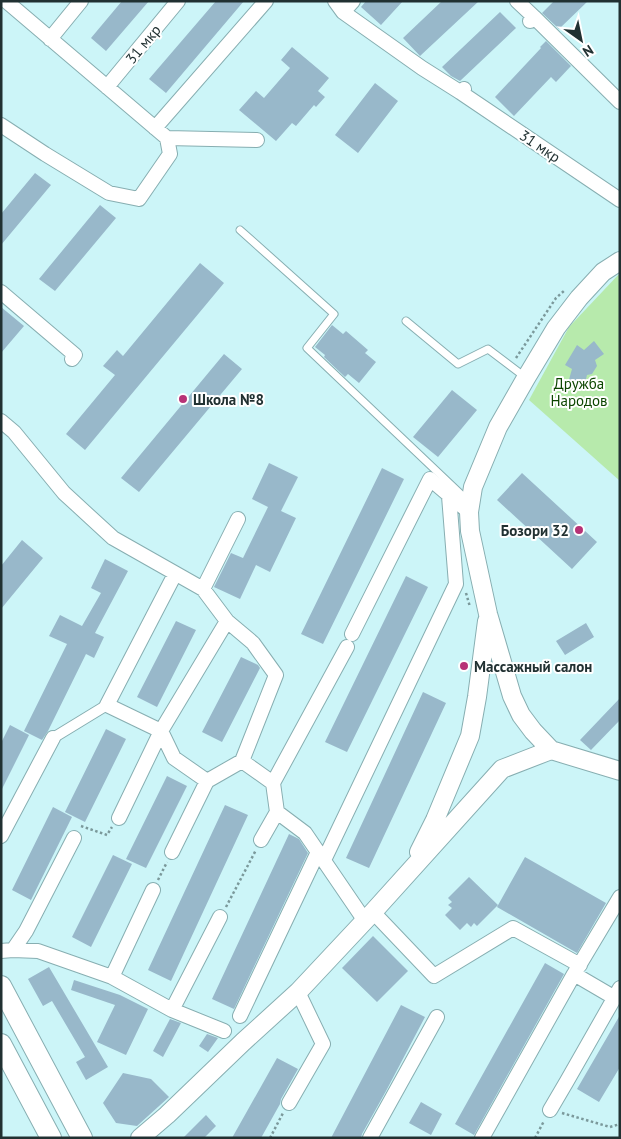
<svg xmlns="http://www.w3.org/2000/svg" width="621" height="1139" font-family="'PT Sans',sans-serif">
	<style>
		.green { fill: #b7eaac }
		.building { fill: #98b8ca }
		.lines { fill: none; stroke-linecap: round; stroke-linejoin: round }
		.service-casing { stroke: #87aeb1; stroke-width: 9 }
		.pedestrian-casing { stroke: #87aeb1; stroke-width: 12 }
		.minor-casing { stroke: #87aeb1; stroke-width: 16 }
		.tertiary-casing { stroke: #87aeb1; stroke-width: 20 }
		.secondary-casing { stroke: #87aeb1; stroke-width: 22 }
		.path { stroke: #7b999b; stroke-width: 2.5; stroke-dasharray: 2.5 2.5; stroke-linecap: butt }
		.service { stroke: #fff; stroke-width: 7 }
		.pedestrian { stroke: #fff; stroke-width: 10 }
		.minor { stroke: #fff; stroke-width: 14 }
		.tertiary { stroke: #fff; stroke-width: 18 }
		.secondary { stroke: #fff; stroke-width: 20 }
		.poi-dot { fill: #b73276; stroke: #fff; stroke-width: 2 }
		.labels { text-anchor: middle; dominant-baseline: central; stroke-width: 4; stroke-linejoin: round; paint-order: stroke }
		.street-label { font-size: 15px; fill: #213132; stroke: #fff }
		.park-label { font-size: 15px; fill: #0c4600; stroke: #fff }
		.poi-label { font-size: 15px; font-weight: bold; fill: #213132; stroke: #fff; text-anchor: start }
	</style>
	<rect width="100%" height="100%" fill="#ccf5f8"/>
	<path class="green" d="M620,273v208l-91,-81 40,-73z"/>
	<path class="building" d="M122,1h27l-43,50 -15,-13z
		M216,1h28l-78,92 -17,-14z
		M366,1h37l-22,24 -20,-18z
		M442,1h37l-59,55 -17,-18z
		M554,1h34l-29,28 -17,-16z
		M500,12l16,16 -56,53 -9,-5 -9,-9z
		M546,41l25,25 -15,16 -5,-5 -37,39 -19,-19 46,-49 -1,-1z
		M292,47l37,31 -11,13 7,6 -9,10 -2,-2 -18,21 -4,-3 -16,18 -37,-31 17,-19 8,7 26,-30 -9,-8z
		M375,83l23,18 -40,52 -23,-18z
		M35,173l16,12 -50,60v-31z
		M100,205l16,13 -61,73 -16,-12z
		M200,263l24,20 -139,167 -19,-16 49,-59 -12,-9 14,-16 6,6z
		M1,307l23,19 -23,27z
		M332,325l11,9 3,-3 22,19 -3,3 11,9 -17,21 -11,-9 -3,3 -21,-20 1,-2 -10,-8z
		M594,341l10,13 -9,6 2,6 -5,8 -5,1 -3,12 -16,-4 4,-14 -7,-4 12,-20 7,5z
		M224,354l18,15 -103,123 -18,-14z
		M452,390l25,20 -39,47 -25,-20z
		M269,463l29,14 -17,34 15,7 -26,54 -14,-7 -16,34 -26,-12 17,-34 12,5 25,-51 -16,-8z
		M382,468l22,11 -81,165 -22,-10z
		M522,473l75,69 -25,27 -75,-69z
		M22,540l21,18 -42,51v-43z
		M105,559l23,12 -33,62 9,4 -10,21 -8,-4 -38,77 -6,9 -18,-9 43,-87 -18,-8 11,-21 22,11 19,-33 -10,-5z
		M406,576l22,11 -81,165 -22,-10z
		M176,621l20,9 -39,77 -20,-10z
		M586,623l8,14 -29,18 -9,-14z
		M241,657l17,8 2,3 -38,74 -20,-10z
		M423,692l23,11 -77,165 -23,-10z
		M620,698v22l-29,30 -11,-10z
		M10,725l19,10 -28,56v-48z
		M106,729l20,10 -41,83 -20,-10z
		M167,776l20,10 -41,82 -20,-9z
		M225,805l23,10 -77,166 -23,-11z
		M53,807l19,10 -41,83 -19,-10z
		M289,834l10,5 9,14 -74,156 -22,-10z
		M113,855l19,9 -41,83 -19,-10z
		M525,857l81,46 -29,50 -80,-46z
		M469,877l29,28 -21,21 -3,-3 -3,4 -4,-4 -7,7 -15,-15 7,-7 -4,-3 4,-3 -4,-4z
		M373,936l35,35 -31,31 -35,-34z
		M545,963l19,11 -90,161 -19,-11z
		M49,967l59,100 -22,13 -10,-18 9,-5 -33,-56 -9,5 -15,-27z
		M74,980l46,15 28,14 -22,46 -29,-13 18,-37 -44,-15z
		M401,1005l24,12 -39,74 -24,43 -1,4h-30z
		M620,1015v52l-21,35 -22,-13z
		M170,1019l11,4 -18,34 -10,-6z
		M207,1034l11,4 -10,14 -9,-6z
		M277,1058l21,11 -17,30 -1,5 -19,34h-29z
		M123,1073l28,6 18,18 -32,29 -21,-3 -13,-20z
		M421,1102l21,12 -11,21 -22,-12z
		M206,1115l10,11 -12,12h-21z"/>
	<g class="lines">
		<defs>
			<path id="service" d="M240,230l94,84 -27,34 161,153
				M406,321l52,43 30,-15 37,28"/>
			<path id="pedestrian" d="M53,738l54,-33"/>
			<path id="minor" d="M6,1l161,137 90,2
				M335,1l8,11 79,56 38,24 4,-3
				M517,1l17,16 -4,4
				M343,12l10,-11
				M534,17l86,85
				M50,39l31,-38
				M107,87l71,-86
				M460,92l160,108
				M1,125l44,29 64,39 30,6 31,-45 -3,-16
				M155,128l111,-127
				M1,292l74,63 -3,4
				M1,421l13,11 50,61 49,45 90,51 24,32 26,22 23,32 -34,86 31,22 4,29 28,21 60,88
				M175,574l-68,131 54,26 13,27 33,23
				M203,589l35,-70
				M352,634l78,-155 39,33
				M273,783l74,-136
				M119,818l42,-87 66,-110
				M1,836l52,-98
				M261,840l16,-28
				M172,852l35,-71 35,-20
				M324,860l132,-276 -7,-88
				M373,912l61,64 79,-48 67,37
				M13,950l13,-19 48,-93
				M1,951l12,-1 25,1 74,26 41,-87
				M574,974l41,24
				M112,977l60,33 52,21
				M172,1010l48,-93
				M240,1016l78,-164
				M289,1103l34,-59 -25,-52
				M550,1110l17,-29 53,-93
				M370,1138l67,-121
				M482,1138l92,-164 46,-77"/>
			<path id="tertiary" d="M620,261l-17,11 -24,26 -23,30 -30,50 -28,49 -25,60 -4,25 1,19 18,83 24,82 9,19 12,16 18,19 69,21
				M419,852l16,-32 35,-84 7,-39 10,-76
				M140,1138l27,-23 76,-73 55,-50 75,-80 129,-143 49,-19"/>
			<path id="secondary" d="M1,986l81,152
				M1,1044l50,94"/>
		</defs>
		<use href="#service" class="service-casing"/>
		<use href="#pedestrian" class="pedestrian-casing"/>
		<use href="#minor" class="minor-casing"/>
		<use href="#tertiary" class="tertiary-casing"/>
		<use href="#secondary" class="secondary-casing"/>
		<path class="path" d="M516,358l40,-60 9,-8
			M466,593l4,14
			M81,826l26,9 5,-8
			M158,880l9,-18
			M226,907l30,-57
			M562,1113l48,14 10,-3
			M270,1138l13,-25
			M535,1138l9,-17"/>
		<use href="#service" class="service"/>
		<use href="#pedestrian" class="pedestrian"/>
		<use href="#minor" class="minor"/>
		<use href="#tertiary" class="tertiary"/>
		<use href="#secondary" class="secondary"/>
	</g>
	<g class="poi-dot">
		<circle cx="183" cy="399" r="5"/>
		<circle cx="579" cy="530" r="5"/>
		<circle cx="464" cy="666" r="5"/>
	</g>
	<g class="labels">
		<g class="street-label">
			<text transform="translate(143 44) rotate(-50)">31 мкр</text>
			<text transform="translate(540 146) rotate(34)">31 мкр</text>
		</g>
		<g class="park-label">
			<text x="579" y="383">Дружба<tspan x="579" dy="17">Народов</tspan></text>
		</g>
		<g class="poi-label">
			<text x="193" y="399">Школа №8</text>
			<text x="569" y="530" text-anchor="end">Бозори 32</text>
			<text x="474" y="666">Массажный салон</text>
		</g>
	</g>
	<rect width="621" height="1139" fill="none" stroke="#213132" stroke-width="5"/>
	<g transform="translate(581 40) rotate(147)" stroke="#ffffff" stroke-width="4" paint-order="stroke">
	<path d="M0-4L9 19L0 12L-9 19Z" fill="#213132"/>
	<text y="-8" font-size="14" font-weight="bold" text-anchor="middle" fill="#213132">N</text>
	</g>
</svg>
